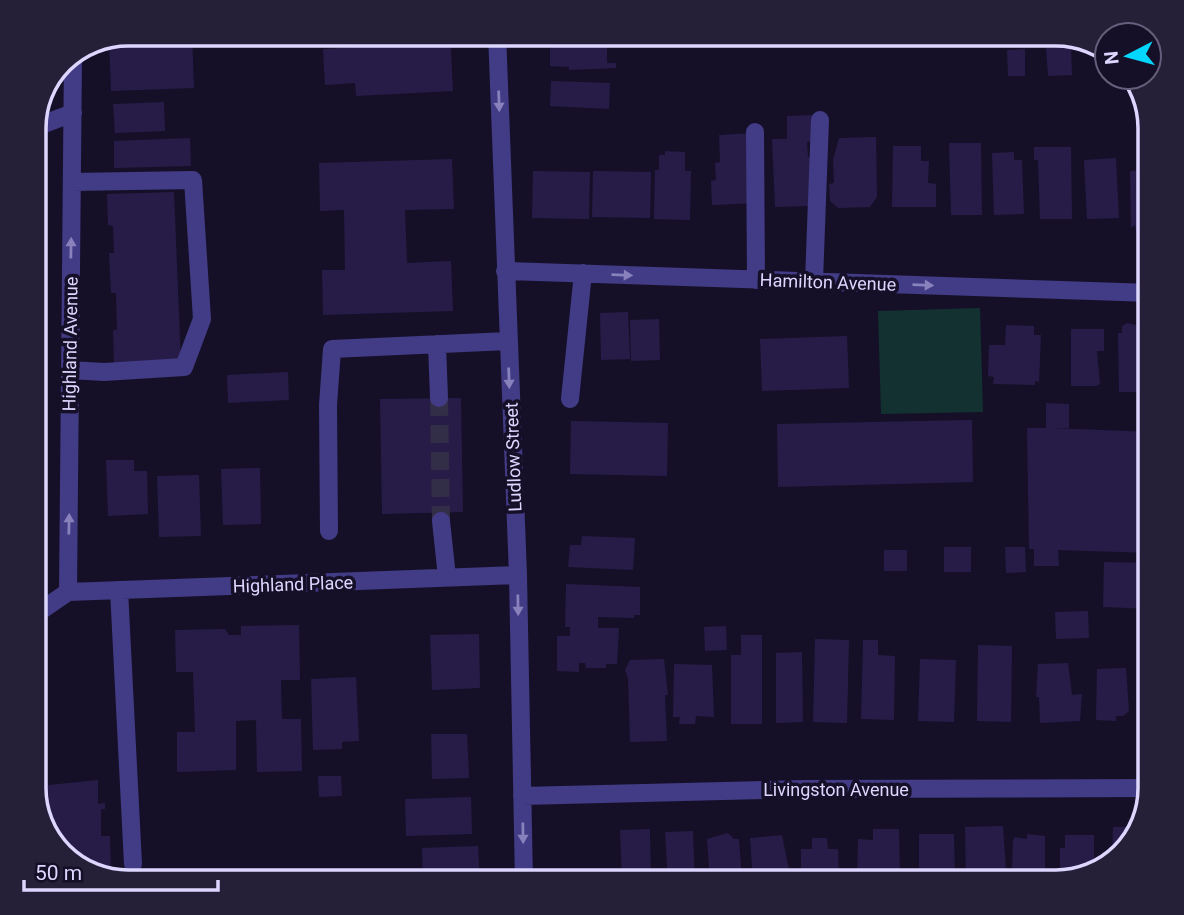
<svg xmlns="http://www.w3.org/2000/svg" width="1184" height="915" font-family="Roboto,sans-serif">
	<style>
		.green { fill: #133131 }
		.building { fill: #271c48 }
		.lines { fill: none; stroke-linecap: round; stroke-linejoin: round }
		.minor-tunnel { stroke: #332e47; stroke-width: 18; stroke-dasharray: 18 9; stroke-linecap: butt }
		.minor { stroke: #423b86; stroke-width: 18 }
		.oneway { fill: #8881bc }
		.labels { text-anchor: middle; dominant-baseline: central; stroke-width: 7; stroke-linejoin: round; paint-order: stroke }
		.street-label { font-size: 18px; fill: #ddd6ff; stroke: #151027 }
		.rim { fill: none; stroke: #ddd6ff; stroke-width: 3.5 }
	</style>
	<rect width="100%" height="100%" fill="#151027"/>
	<path class="green" d="M980,308l3,104 -102,2 -3,-103z"/>
	<path class="building" d="M128,33h64l2,55 -83,3 -2,-51z
		M450,33l3,58 -97,5 -1,-13 -30,2 -2,-36 36,-2v-9z
		M550,42l57,2v19h9v5l-47,2v-3l-19,-1z
		M1071,47l1,28 -24,1 -2,-28z
		M1025,49v27h-17l-1,-26z
		M551,81l59,2 -1,26 -59,-3z
		M164,102l1,29 -50,2 -2,-29z
		M813,115l1,26 -7,1 1,15h4l1,18h-4l1,31 -35,1 -3,-68h15v-23z
		M753,133l5,70 -46,2 -1,-24 5,-1 -1,-17 5,-1 -1,-27z
		M876,137l1,60 -7,10 -32,1 -8,-7 -1,-17 5,-1 -1,-23 6,-22z
		M190,138l1,28 -77,2v-27z
		M949,143h32l1,72h-31z
		M893,146h28v15h8l-1,22 8,1v23h-44z
		M1034,147h37l1,72h-32l-2,-59h-4z
		M665,151l20,1v19h6l-1,49 -36,-1 1,-49h4v-15h6z
		M1014,152v8h8l2,54 -30,1 -2,-62z
		M1116,158l3,60 -32,1 -3,-59z
		M452,159l2,50 -49,1 2,53 44,-2 2,50 -130,4 -1,-45h23l-1,-60 -24,1 -1,-48z
		M1151,170v61h-15l-1,-6 -4,3 -1,-57z
		M533,171l57,1 -1,47 -57,-1z
		M593,171l58,1 -1,46 -58,-1z
		M174,192l7,170 -67,3 -1,-35h4l-1,-37h-5l-2,-40h5l-1,-27 -5,-1 -1,-31z
		M628,312l2,47 -29,1 -1,-47z
		M659,319l1,41 -29,1 -1,-41z
		M1127,323l18,4v5h6v60h-32l-1,-59h4v-7z
		M1006,325l28,1v9h7l-2,47 -4,-1v4l-42,-1 1,-7 -6,-1 1,-31h16z
		M1071,329h33v22h-7l3,33 -4,2h-25z
		M847,336l2,52 -87,3 -2,-52z
		M288,372l1,28 -61,3 -1,-28z
		M461,398l2,114 -81,2 -2,-115z
		M1046,403l23,1v24h-18l100,4v121l-93,-3 1,16h-25v-17h-5l-2,-121h19z
		M972,420l1,62 -195,5 -1,-63z
		M571,421l97,2 -1,53 -97,-2z
		M106,460h28v11h13l1,43 -40,2z
		M260,468l1,56 -38,1 -2,-56z
		M199,475l2,61 -42,1 -2,-61z
		M582,536l53,2 -2,32 -65,-3 2,-22h11z
		M944,547h27v25h-27z
		M1005,547h20l1,25 -20,1z
		M884,550h23v21h-23z
		M1104,562l47,1v46l-48,-2z
		M566,584l74,3v28h-6v3l-36,-1v11h21l-2,36h-11v4h-20l-1,-5h-6v9l-22,-1v-35h13v-9h-5z
		M1088,611l1,27 -33,1 -1,-27z
		M299,625l1,55h-19l1,39h19l1,52 -45,1 -1,-52 -20,1v49l-59,2v-40h18l-2,-60h-17l-1,-42 50,-1 4,6h12v-9z
		M726,626l1,24 -22,1 -1,-24z
		M479,634l1,54 -48,2 -2,-55z
		M741,635h21v89h-31v-69h10z
		M815,639l34,1 -2,83 -34,-1z
		M863,640h15v15l17,1 -1,64 -33,-1z
		M978,645l34,1 -1,76 -34,-1z
		M802,652l1,70 -27,1v-70z
		M664,659l4,36h-3l2,46 -37,1 -2,-64 -3,-8 5,-10z
		M920,659l36,1 -2,62 -36,-1z
		M1142,660l9,1v58h-11l4,-24h-4z
		M1068,663l4,32 10,-1 -2,27 -40,2 -1,-26h-3l2,-33z
		M674,664l38,1 2,52 -18,-1 -1,8h-16l1,-7h-7z
		M1126,668l3,43 -6,5h-7v5l-20,-1 1,-51z
		M356,677l3,64 -17,1v7l-29,1 -2,-71z
		M431,734h36l2,44 -37,1z
		M318,776h23l1,20 -23,1z
		M98,780v24l7,-1v6h-4v27h9l1,40 -41,-14 -37,-69v-12h6v5z
		M471,797l1,37 -66,2 -1,-37z
		M1003,826l3,45h-6v11h-34l-1,-55z
		M1113,827h24l-6,18 -19,16z
		M650,829l1,53h-29l-2,-52z
		M873,829h26l1,49h-9v4h-34l1,-43 15,1z
		M693,831l2,51h-27l-3,-50z
		M728,833l6,6h5l3,41 -32,2 -3,-43z
		M919,834h35l1,48h-36z
		M1027,834l18,2v46h-29v-14h-4l1,-28 2,-3 12,2z
		M782,835l8,40 -6,1 1,6h-32l-3,-44z
		M1065,835h29v38l-34,8v-33h5z
		M812,838h15l1,11h10l1,33h-38v-33h11z
		M478,846l2,36h-57l-1,-34z"/>
	<g class="lines">
		<path class="minor-tunnel" d="M439,398l2,123"/>
		<path class="minor" d="M497,33l21,542 6,307
			M33,128l40,-15
			M755,132l1,148
			M505,271l646,22
			M814,281l6,-161
			M437,344l2,54
			M70,370l34,2 80,-5 18,-48 -9,-139 -121,2
			M570,399l13,-126
			M441,521l6,56
			M329,531l-1,-126 4,-56 176,-8
			M119,590l14,274
			M68,592l5,-538
			M68,592l450,-17
			M33,616l35,-24
			M522,796l283,-7 346,-1"/>
	</g>
	<defs><path id="oneway-solid" d="M-6-.8H1V-3.2L6.5 0L1 3.2V.8H-6Z" transform="scale(1.75)"/></defs>
	<g class="oneway">
		<use href="#oneway-solid" transform="translate(499 101) rotate(88)"/>
		<use href="#oneway-solid" transform="translate(71 248) rotate(-89)"/>
		<use href="#oneway-solid" transform="translate(622 275) rotate(2)"/>
		<use href="#oneway-solid" transform="translate(923 285) rotate(2)"/>
		<use href="#oneway-solid" transform="translate(509 378) rotate(88)"/>
		<use href="#oneway-solid" transform="translate(69 524) rotate(-89)"/>
		<use href="#oneway-solid" transform="translate(518 605) rotate(89)"/>
		<use href="#oneway-solid" transform="translate(523 833) rotate(89)"/>
	</g>
	<g class="labels">
		<g class="street-label">
			<text transform="translate(828 282) rotate(2)">Hamilton Avenue</text>
			<text transform="translate(70 344) rotate(-89)">Highland Avenue</text>
			<text transform="translate(513 457) rotate(-92)">Ludlow Street</text>
			<text transform="translate(293 584) rotate(-2)">Highland Place</text>
			<text x="836" y="789">Livingston Avenue</text>
		</g>
	</g>
	<path d="M0 0H1184V915H0ZM128 46H1056A82 82 0 0 1 1138 128V788A82 82 0 0 1 1056 870H128A82 82 0 0 1 46 788V128A82 82 0 0 1 128 46Z" fill="#252038" fill-rule="evenodd"/>
	<path class="rim" d="M128 46H1056A82 82 0 0 1 1138 128V788A82 82 0 0 1 1056 870H128A82 82 0 0 1 46 788V128A82 82 0 0 1 128 46Z"/>
	<g transform="translate(1128 56) rotate(264)"><circle r="33" fill="#151027" stroke="#655f7d" stroke-width="2"/>
	<path d="M0-5L12 26L0 18L-12 26Z" fill="#04d7fe"/>
	<text y="-10" font-size="19" font-weight="bold" text-anchor="middle" fill="#ddd6ff">N</text>
	</g>
	<path d="M24 880v10h194v-10" fill="none" stroke="#ddd6ff" stroke-width="3.5"/>
	<text x="35" y="880" font-size="21" fill="#ddd6ff" stroke="#151027" stroke-width="5" paint-order="stroke">50 m</text>
</svg>
